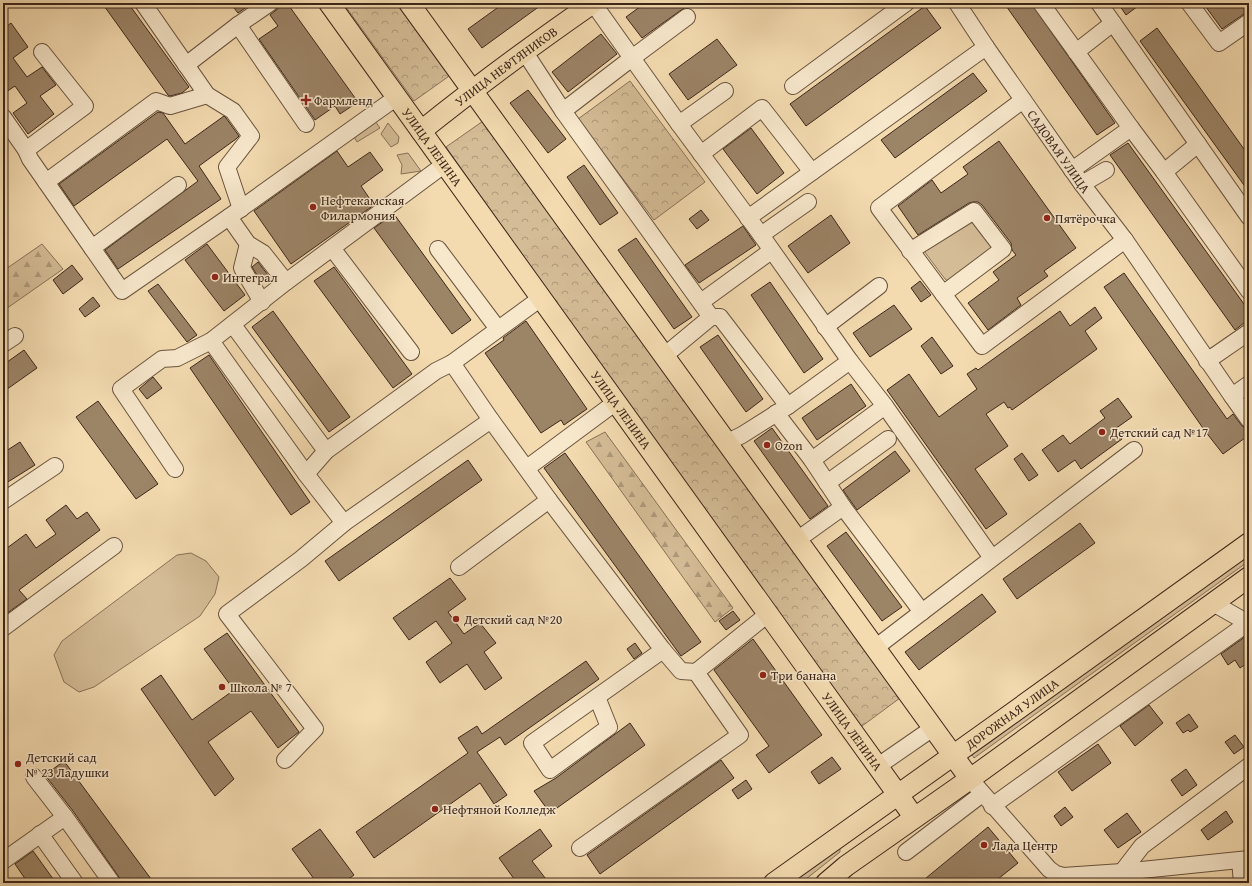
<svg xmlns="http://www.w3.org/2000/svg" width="1252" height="886" font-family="'Gentium Book Plus',serif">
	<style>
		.grass { fill: #d4bc96; stroke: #887258 }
		.forest { fill: url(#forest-firs); stroke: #887258 }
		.park { fill: url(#park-crowns); stroke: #887258 }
		.building { fill: #9c8467; stroke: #3d271a }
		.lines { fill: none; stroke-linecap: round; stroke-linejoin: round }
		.minor-casing { stroke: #6a543f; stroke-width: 18 }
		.major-casing { stroke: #3d271a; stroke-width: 22 }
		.minor { stroke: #f7e7cb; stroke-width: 16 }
		.major { stroke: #f3daaf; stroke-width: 20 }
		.poi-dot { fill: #8f2418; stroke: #f7e7cb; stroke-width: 1.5 }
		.labels { text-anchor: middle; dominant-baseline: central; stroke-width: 3; stroke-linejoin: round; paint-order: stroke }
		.street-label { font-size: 13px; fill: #3d271a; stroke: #f7e7cb }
		.poi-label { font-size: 13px; fill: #3d271a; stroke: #f7e7cb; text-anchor: start }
	</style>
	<defs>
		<pattern id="forest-firs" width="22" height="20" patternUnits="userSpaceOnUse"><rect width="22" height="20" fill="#d4bc96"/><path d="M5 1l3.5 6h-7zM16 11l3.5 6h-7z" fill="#ad997a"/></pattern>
		<pattern id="park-crowns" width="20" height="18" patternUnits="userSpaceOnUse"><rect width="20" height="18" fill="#d4bc96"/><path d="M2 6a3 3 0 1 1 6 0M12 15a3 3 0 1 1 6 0" fill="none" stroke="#ad997a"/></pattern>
	</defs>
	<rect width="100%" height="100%" fill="#f3daaf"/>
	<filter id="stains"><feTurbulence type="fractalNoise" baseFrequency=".005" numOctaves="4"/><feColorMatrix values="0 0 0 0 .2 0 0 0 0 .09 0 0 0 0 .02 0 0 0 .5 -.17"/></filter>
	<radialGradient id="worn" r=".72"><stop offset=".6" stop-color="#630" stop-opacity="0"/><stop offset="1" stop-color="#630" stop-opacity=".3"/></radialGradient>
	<path class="grass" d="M375,121l5,7 -23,14 -4,-7z
		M388,123l11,14 -1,6 -7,4 -10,-13z
		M408,153l13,18 -20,3 1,-9 -5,-10z
		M972,218l24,30 -48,33 -3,-2 -21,-28z
		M191,553l15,8 13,16 -4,17 -15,22 -106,71 -15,5 -15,-10 -10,-27 8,-14 115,-86z
		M1249,554v7l-275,197 -3,-5z
		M837,848l3,1v3l-39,31h-9z"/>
	<path class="forest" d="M42,244l21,25 -60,42v-40z
		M605,432l128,176 -18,14 -129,-180z"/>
	<path class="park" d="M343,3h57l52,71 -38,27z
		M630,81l75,101 -51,38 -76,-101z
		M483,121l417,577 -42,31 -412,-582z"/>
	<path class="building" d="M102,3h26l61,84 -7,6 -12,3 -2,-1z
		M230,3h22l-14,10z
		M285,3h2l71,99 -18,12 -5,-8 -20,14 -56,-81 19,-13 -8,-11z
		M504,3h40l-62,45 -14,-19z
		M645,3h46l-49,35 -16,-21z
		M1004,3h27l84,120 -18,12z
		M1118,3h24l-16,12z
		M1203,3h46v9l-5,2 -22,15z
		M925,6l16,22 -135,98 -16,-22z
		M11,23l17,24 -15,11 14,19 15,-10 14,18 -16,11 14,18 -26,20 -15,-21 14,-10 -12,-17 -12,8v-65z
		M1157,28l92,128v36l-109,-151z
		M601,34l16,20 -49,38 -16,-20z
		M717,39l20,26 -49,35 -19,-26z
		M973,73l14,18 -92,67 -14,-18z
		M528,90l38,49 -18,14 -38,-50z
		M158,112l5,1 22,31 39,-28 2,2 13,18 -3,3 -37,27 22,33 -103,70 -13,-19 93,-69 -31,-42 -93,67 -15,-22z
		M751,128l33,45 -27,21 -34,-45z
		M999,141l77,107 -32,23 4,5 -31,22 4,7 -33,25 -20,-27 31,-23 -6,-8 23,-17 -4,-5 -1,-7 -29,-38 -4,-3h-5l-4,1 -51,32 -20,-29 34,-26 9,13 27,-19 -5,-7z
		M1128,143l121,168v8l-14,11 -125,-175z
		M337,151l11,16 22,-15 13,18 -22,16 13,19 -83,59 -37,-53z
		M584,165l34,48 -18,12 -33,-48z
		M701,210l8,10 -12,9 -8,-10z
		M394,214l77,106 -19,14 -78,-106z
		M831,215l19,28 -42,30 -20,-27z
		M743,226l13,19 -57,38 -14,-18z
		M636,238l56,79 -18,12 -56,-79z
		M207,244l38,51 -21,16 -39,-51z
		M258,262l10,13 -8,5 -8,-13z
		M72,265l11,14 -20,15 -10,-14z
		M334,267l78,107 -19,14 -79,-107z
		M1124,273l103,146 6,-5 9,12 7,4v5l-26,19 -18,-23 -101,-144z
		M920,281l11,14 -10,7 -10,-14z
		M770,282l53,77 -19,14 -53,-78z
		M158,284l39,51 -10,7 -39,-51z
		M93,297l7,9 -15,11 -6,-8z
		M894,305l18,24 -42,28 -17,-24z
		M1095,307l7,11 -17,13 12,18 -85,61 -2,-3 -2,1 -4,-6 -18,12 22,32 -33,23 32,45 -21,15 -99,-139 22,-16 30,43 38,-28 -10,-15 9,-6 2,2 82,-59 10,15z
		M273,311l77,106 -21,15 -77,-105z
		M526,321l61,88 -23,16 -3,-5 -20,13 -56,-80 19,-13 -1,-2z
		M718,335l45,64 -17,13 -46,-65z
		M932,337l21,29 -12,8 -20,-28z
		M24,350l13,18 -34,24v-27z
		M209,355l101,147 -19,13 -101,-147z
		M153,377l9,11 -15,11 -8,-10z
		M851,384l15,22 -49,34 -15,-22z
		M1118,398l14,19 -17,12 7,10 -41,30 -6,-9 -17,12 -16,-22 21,-15 7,9 35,-26 -5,-7z
		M98,401l60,83 -22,15 -60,-82z
		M772,428l56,78 -18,13 -56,-78z
		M20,442l15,23 -32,20v-32z
		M895,451l15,20 -53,39 -14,-20z
		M565,453l136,189 -20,14 -137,-188z
		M1022,453l16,22 -9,6 -15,-22z
		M468,460l14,20 -143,101 -14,-20z
		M66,505l11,14 10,-7 13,18 -81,60 8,9 -24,17v-65l23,-17 10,14 20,-14 -10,-14z
		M1080,523l15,20 -78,56 -14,-20z
		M846,532l56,75 -20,14 -55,-75z
		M450,578l16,21 -18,13 16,22 16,-11 16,20 -12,9 18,26 -17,12 -18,-26 -27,19 -14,-21 26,-19 -16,-22 -27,19 -16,-22z
		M982,594l14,18 -77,58 -14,-18z
		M733,611l7,9 -14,10 -7,-9z
		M227,633l72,99 -21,16 -27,-37 -43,31 26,37 -19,17 -74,-107 20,-14 31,45 42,-30 -30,-41z
		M1249,634v28l-9,6 -5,-8 -7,5 -7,-11z
		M753,639l69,96 -53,38 -13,-18 13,-9 -55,-76z
		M635,643l7,10 -8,6 -7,-10z
		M586,661l13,18 -94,66 -5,-8 -23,15 30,43 -13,9 -14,-21 -106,75 -18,-26 112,-79 -10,-15 19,-12 5,8z
		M1149,705l14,18 -28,23 -15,-20z
		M1189,714l9,13 -8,5 -2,-2 -5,3 -7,-10z
		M630,723l15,22 -95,68 -16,-22 22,-13z
		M1235,735l9,12 -10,7 -9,-12z
		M1098,744l13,19 -39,28 -14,-19z
		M832,757l9,12 -22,15 -8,-12z
		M721,760l13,18 -134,96 -13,-19z
		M64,761l90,122h-31l-2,-3 -48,-69 -28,-36z
		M1186,769l11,16 -15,11 -11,-16z
		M746,780l6,9 -14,10 -6,-9z
		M1065,807l8,10 -12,9 -7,-10z
		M1226,811l7,11 -25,18 -7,-10z
		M1127,813l14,19 -23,16 -14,-18z
		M988,827l30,36 -25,20h-73z
		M320,829l34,46 -11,8h-26l-25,-34z
		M540,829l12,17 -20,15 17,22h-32l-18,-25z
		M33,851l23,32h-28l-13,-19z"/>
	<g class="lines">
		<defs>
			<g id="minor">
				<path d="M143,3l64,92 26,16 18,25 -24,31 14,42"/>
				<path id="s1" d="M957,3l29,44 96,137 43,56 107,156"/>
				<path d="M1041,3l90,125 -59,42"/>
				<path d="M1099,3l150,214"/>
				<path d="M1191,3l-1,1 29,39 30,-21"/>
				<path d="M687,17l-55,41 47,66 46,-33"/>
				<path d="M238,25l68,99"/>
				<path d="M524,51l39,60 148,206 -47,39"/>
				<path d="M1076,52l37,-29"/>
				<path d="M186,65l52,-40 32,-22"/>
				<path d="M793,86l113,-83"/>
				<path d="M1023,100l-144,108 103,138 143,-106"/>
				<path d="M563,111l69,-53 -39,-55"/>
				<path d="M3,117l23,33 4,9 62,89 86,-63"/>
				<path d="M679,124l82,111 89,126 -62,45 -46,29 -16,8"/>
				<path d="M1131,128l33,44"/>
				<path d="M1198,144l-34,28 85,119"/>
				<path d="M26,150l59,-44 -43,-54"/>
				<path d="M701,154l61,-46 50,64"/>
				<path d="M46,182l110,-81 14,5 37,-11"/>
				<path d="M1082,184l24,-14"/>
				<path d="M229,217l19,27 15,9 23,29"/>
				<path d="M748,218l238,-171"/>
				<path d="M761,235l47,-33"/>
				<path d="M248,244l-6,24 20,34"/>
				<path d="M92,248l30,43 107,-74 168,-120"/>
				<path d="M332,248l79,104"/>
				<path d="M438,249l60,80"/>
				<path d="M910,251l64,-40 29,38 -60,45"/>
				<path d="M701,302l70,-51"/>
				<path d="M711,317h9l68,89"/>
				<path d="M233,325l93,126"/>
				<path d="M825,327l54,-41"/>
				<path d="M211,341l95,133 38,49"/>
				<path d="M3,344l12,-8"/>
				<path d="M850,361l35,45 107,152"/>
				<path d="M1207,361l42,-29"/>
				<path d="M452,363l39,57"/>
				<path d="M1249,384l-17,12 17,24"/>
				<path d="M776,413l36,47 73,-54"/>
				<path d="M812,460l31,47 79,105 212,-162"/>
				<path d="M527,468l89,-66"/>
				<path d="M175,469l-54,-80 41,-30 15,-1 34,-17 75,-59 159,-118"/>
				<path d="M306,474l20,-23 110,-80 16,-8 89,-65"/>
				<path d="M827,483l61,-44"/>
				<path d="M3,501l52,-35"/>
				<path d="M797,540l46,-33"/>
				<path d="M459,567l90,-67"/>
				<path d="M1213,603l35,20 1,-1"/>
				<path d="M3,628l111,-82"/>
				<path d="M875,648l47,-36"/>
				<path d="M597,697l12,30 -59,43 -18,-27 131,-93"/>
				<path d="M285,760l30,-31 -88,-115 74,-55 43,-36 147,-103 58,80 114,150 18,21 15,1 72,-58"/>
				<path d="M878,766l55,-38"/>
				<path d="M34,777l31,40"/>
				<path d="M970,779l79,90 7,5 7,2 59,-4 127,-13"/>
				<path d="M992,806l256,-183"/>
				<path d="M40,834l35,49"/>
				<path d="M580,848l160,-113 -44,-63"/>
				<path d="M906,852l76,-58"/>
				<path d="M1240,860l2,23"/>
				<path d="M3,861l62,-44 47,66"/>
				<path d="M1122,872l20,-26 107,-80"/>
			</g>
			<g id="major">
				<path id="s2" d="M329,3l585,814"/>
				<path d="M409,3l561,776"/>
				<path id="s3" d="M421,131c56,-45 113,-87 172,-128"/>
				<path id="s4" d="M774,883c159,-112 317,-227 475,-340"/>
				<path d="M826,883l20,-17 124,-87 279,-202"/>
			</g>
		</defs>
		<use href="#minor" class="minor-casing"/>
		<use href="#major" class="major-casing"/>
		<use href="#minor" class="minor"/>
		<use href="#major" class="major"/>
	</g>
	<g class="poi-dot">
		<path d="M304 94h4v4h4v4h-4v4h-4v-4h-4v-4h4z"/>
		<circle cx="313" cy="207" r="4"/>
		<circle cx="1047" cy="218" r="4"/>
		<circle cx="215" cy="277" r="4"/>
		<circle cx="1102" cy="432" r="4"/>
		<circle cx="767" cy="445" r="4"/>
		<circle cx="456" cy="619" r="4"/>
		<circle cx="763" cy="675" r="4"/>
		<circle cx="222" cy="687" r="4"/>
		<circle cx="18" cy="764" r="4"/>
		<circle cx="435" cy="809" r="4"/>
		<circle cx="984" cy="845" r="4"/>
	</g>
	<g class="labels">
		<g class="street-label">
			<text stroke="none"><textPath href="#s3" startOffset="107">УЛИЦА НЕФТЯНИКОВ</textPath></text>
			<text stroke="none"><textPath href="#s2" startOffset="177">УЛИЦА ЛЕНИНА</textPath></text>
			<text stroke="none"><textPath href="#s1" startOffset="180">САДОВАЯ УЛИЦА</textPath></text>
			<text stroke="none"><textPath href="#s2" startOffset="501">УЛИЦА ЛЕНИНА</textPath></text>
			<text stroke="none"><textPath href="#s4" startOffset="292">ДОРОЖНАЯ УЛИЦА</textPath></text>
			<text stroke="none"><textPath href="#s2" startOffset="897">УЛИЦА ЛЕНИНА</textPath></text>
		</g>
		<g class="poi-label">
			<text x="314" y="100">Фармленд</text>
			<text x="321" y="200">Нефтекамская<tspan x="321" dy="15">Филармония</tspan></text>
			<text x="1055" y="218">Пятёрочка</text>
			<text x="223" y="277">Интеграл</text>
			<text x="1110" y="432">Детский сад №17</text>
			<text x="775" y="445">Ozon</text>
			<text x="464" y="619">Детский сад №20</text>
			<text x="771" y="675">Три банана</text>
			<text x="230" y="687">Школа № 7</text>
			<text x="26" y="757">Детский сад<tspan x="26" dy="15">№ 23 Ладушки</tspan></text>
			<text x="443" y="809">Нефтяной Колледж</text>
			<text x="992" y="845">Лада Центр</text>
		</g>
	</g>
	<rect width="1252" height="886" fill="none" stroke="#f3daaf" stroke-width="16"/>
	<rect x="4" y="4" width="1244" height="878" fill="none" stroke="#3d271a" stroke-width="2"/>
	<rect x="8" y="8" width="1236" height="870" fill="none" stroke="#3d271a"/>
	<rect width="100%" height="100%" filter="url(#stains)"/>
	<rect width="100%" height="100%" fill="url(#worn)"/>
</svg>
